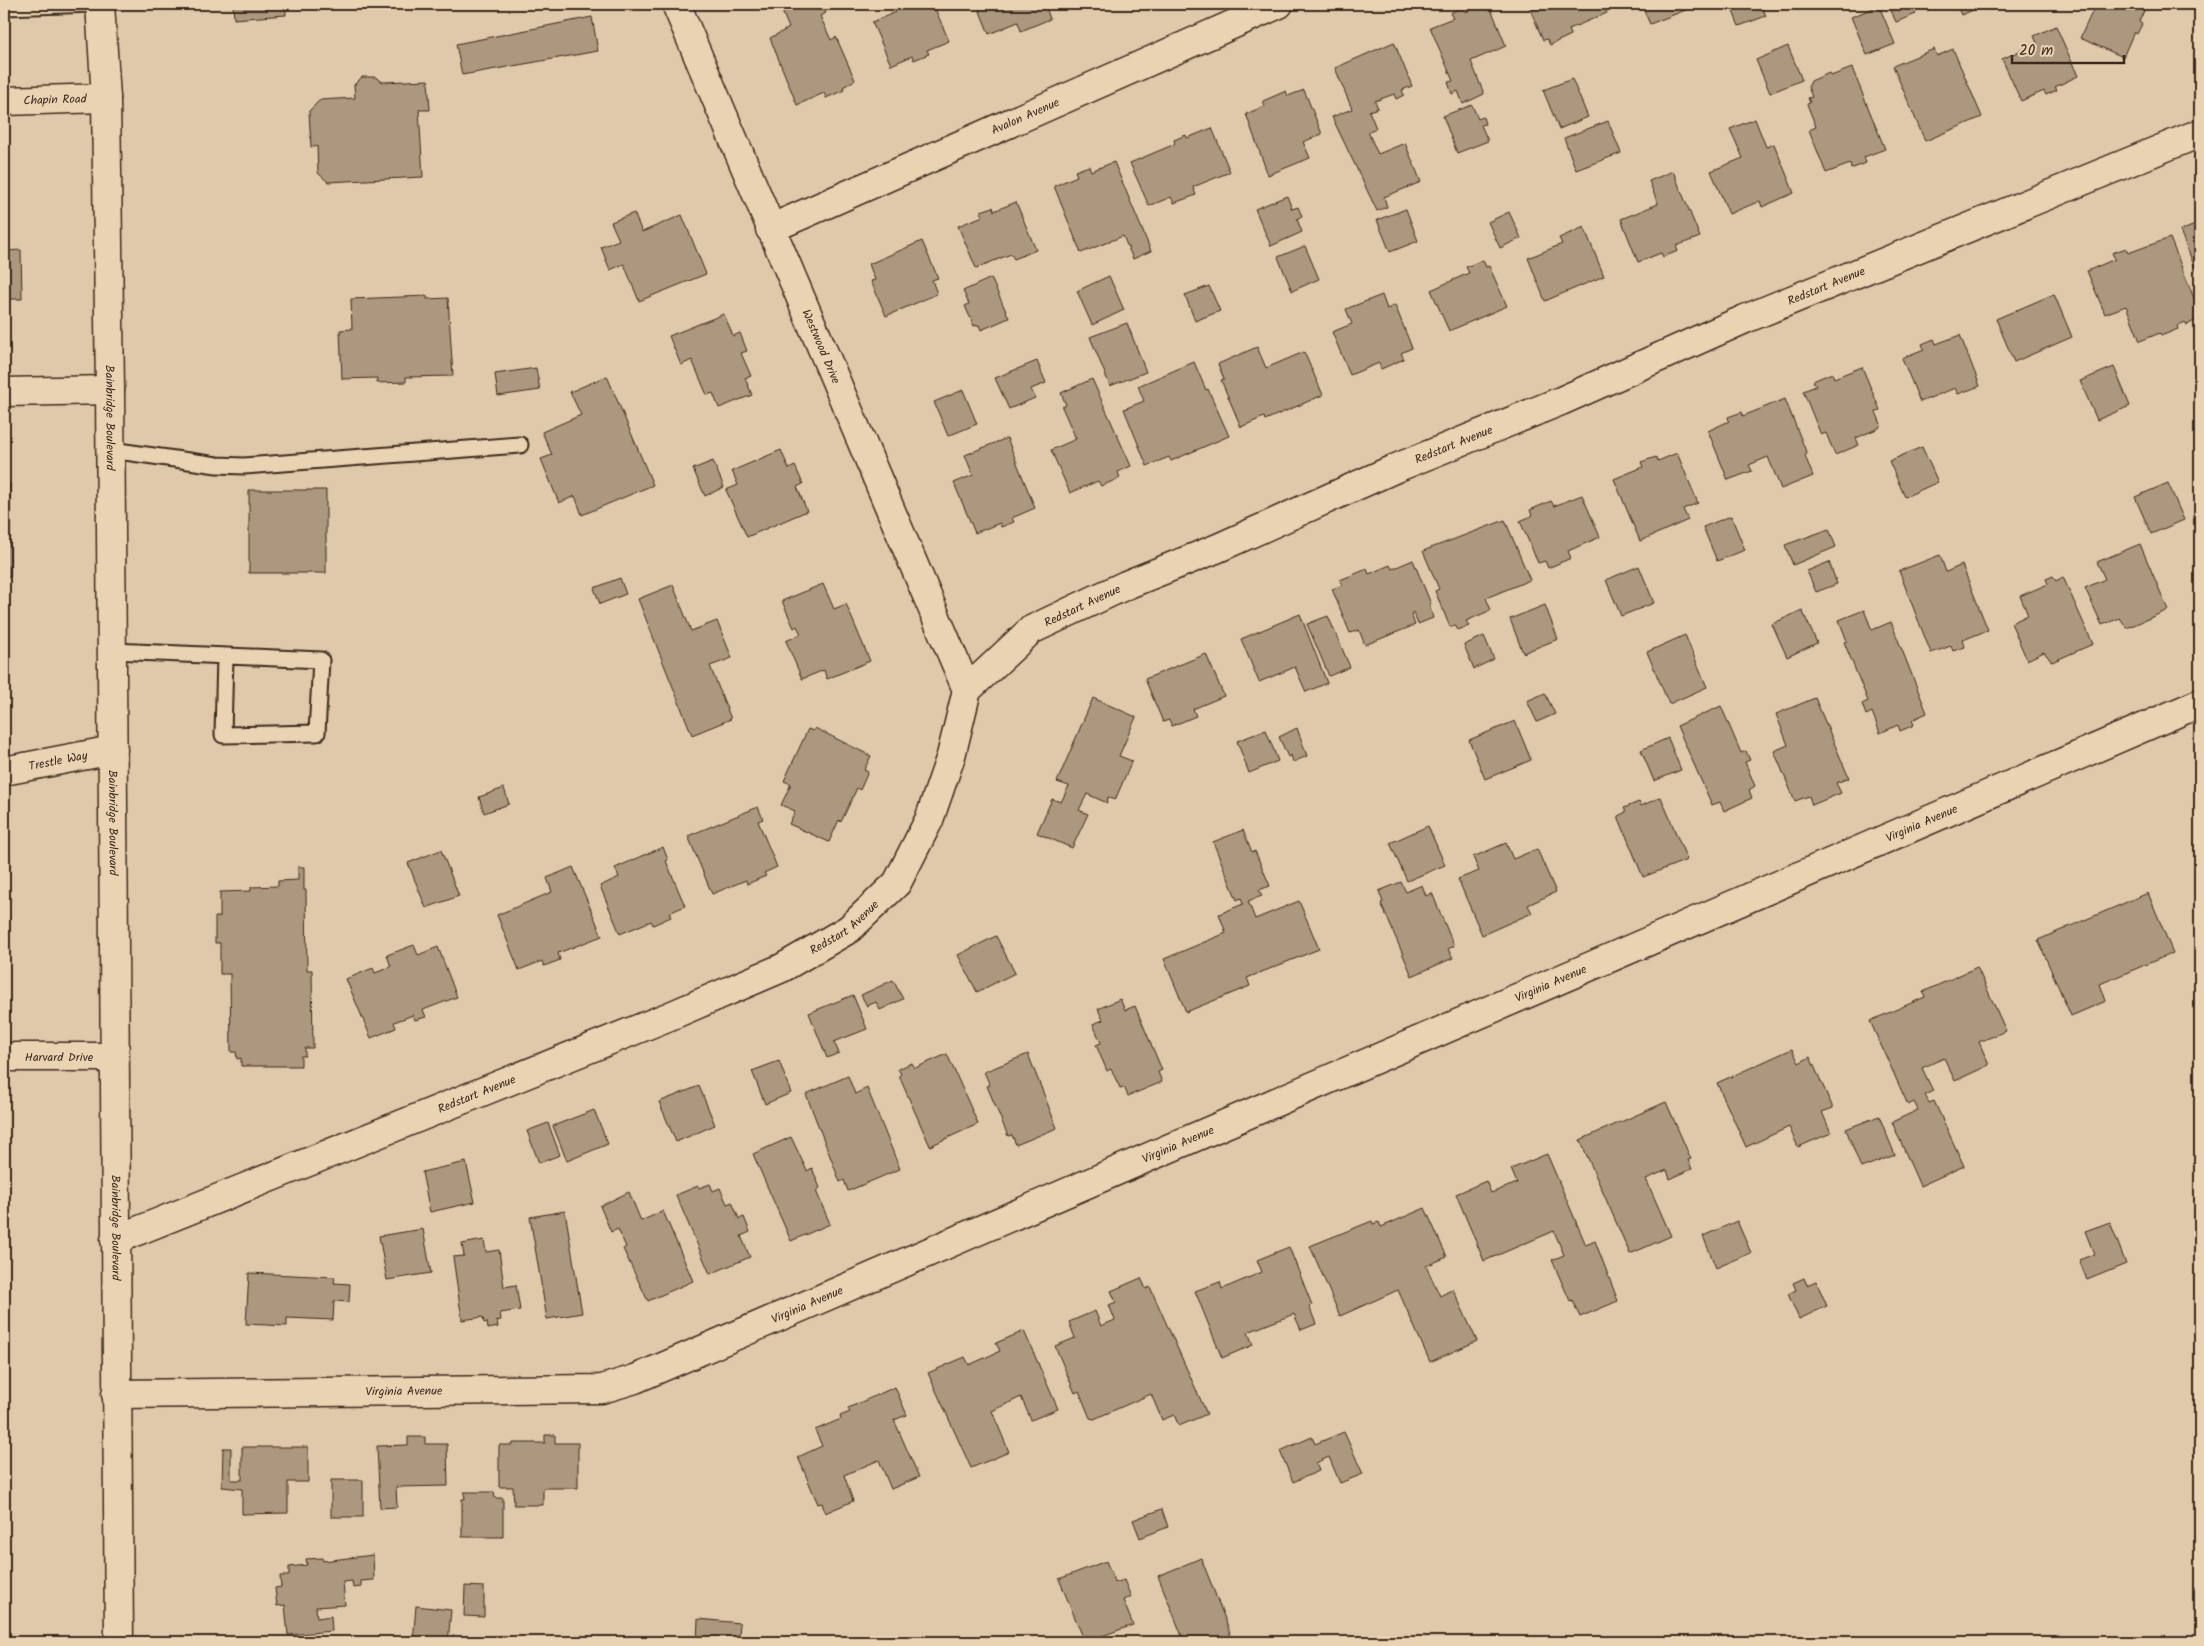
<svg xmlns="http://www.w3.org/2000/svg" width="2204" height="1646" font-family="Kalam,sans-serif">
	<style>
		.building { fill: #ac977f; stroke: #3b2a1e }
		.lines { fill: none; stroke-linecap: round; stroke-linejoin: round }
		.lane-casing { stroke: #3b2a1e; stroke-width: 19 }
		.street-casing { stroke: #3b2a1e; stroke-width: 31 }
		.secondary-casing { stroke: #3b2a1e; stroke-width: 31 }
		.primary-casing { stroke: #3b2a1e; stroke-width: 31 }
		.lane { stroke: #ead3b3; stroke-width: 15 }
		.street { stroke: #ead3b3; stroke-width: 28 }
		.secondary { stroke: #ead3b3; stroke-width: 28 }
		.primary { stroke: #ead3b3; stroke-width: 28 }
		.labels { text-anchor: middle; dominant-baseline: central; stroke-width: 4.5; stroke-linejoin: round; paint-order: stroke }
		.street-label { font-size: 12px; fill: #3b2a1e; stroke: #ead3b3 }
	</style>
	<rect width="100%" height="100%" fill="#e0c9aa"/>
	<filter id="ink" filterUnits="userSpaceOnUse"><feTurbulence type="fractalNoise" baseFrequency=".02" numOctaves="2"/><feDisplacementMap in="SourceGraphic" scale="10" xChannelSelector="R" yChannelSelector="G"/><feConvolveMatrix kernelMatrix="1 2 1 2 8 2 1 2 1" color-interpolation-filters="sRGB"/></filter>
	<g filter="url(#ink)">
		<path class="building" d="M233,4h53v11l-52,4z
			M779,4h43l4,9 -6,3 11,24 5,-3 19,43 -12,7 1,3 -18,8 -2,-5 -27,12 -27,-67 19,-10z
			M892,4h41l16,37 -22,9 2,4 -15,6 -2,-4 -21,9 -19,-43 24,-10z
			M977,4h68l5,15 -29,12 -3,-9 -29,12z
			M1489,4l17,42 -35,15 13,33 -21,10 -5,-13 -6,3 -4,-12 5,-1 -23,-54 23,-9 -3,-5 13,-6 2,5z
			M1528,4h75l4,9 -38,16 2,6 -21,10 -3,-6 -4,1z
			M1641,4h60l-51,20z
			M1730,4h31l5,12 -27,10z
			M1888,4h24l4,10 -20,8z
			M1956,4h32l-27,11z
			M2096,4h51l-8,18 3,2 -5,10 -3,-2 -11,25 -43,-19z
			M1879,6l16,38 -28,11 -16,-38z
			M592,17l6,34 -136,24 -6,-31z
			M2056,26l22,50 -23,11 2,3 -11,5 -2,-4 -23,10 -19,-42 35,-16 -3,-7z
			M1394,42l18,44 -10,4 2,5 -8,4 -2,-5 -19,7 3,7 -9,3 7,17 -8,4 10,22 27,-11 16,39 -37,15 3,10 -10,4 -45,-94 20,-8 -17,-41z
			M1788,46l14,34 -32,13 -14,-33z
			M1934,49l3,7 16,-7 29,68 -57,24 -32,-75z
			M1852,68l33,81 -21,8 2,6 -15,6 -1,-5 -24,9 -17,-43 7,-3 -9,-23 3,-1 -2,-5 4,-1 -4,-10 3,-6 18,-8 2,3z
			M362,77h13l8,5 45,-2 2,30h-11l4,67 -95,5 -10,-9 -1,-27 -6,1 -2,-36 11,-11 35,-2 -1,-13z
			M1572,79l16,38 -29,12 -16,-39z
			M1304,90l18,44 -19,8 7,16 -42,17 -22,-61 19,-8 -2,-5 23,-10 2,5z
			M1472,105l6,14 5,-2 2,7 -4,1 7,16 -31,12 -14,-37z
			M1755,119l11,28 8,-3 20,49 -32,14 -2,-6 -31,13 -18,-43 32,-13 -13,-29z
			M1608,121l13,32 -45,17 -12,-32z
			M1212,128l18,44 -37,15 3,8 -22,8 -3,-6 -22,9 -19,-43 45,-19 -1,-4 12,-5 1,3z
			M1114,162l37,89 -18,8 -10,-23 -42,17 -27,-67 23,-10 -2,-5 14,-5 2,5z
			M1673,171l27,66 -24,9 2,5 -15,6 -2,-4 -23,9 -17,-43 37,-15 -9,-23z
			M1287,196l5,13 6,-2 4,9 -5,3 5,13 -31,14 -16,-37z
			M1016,202l20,48 -22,9 -3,-5 -35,14 -18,-42 25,-10 -2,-5 12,-4 1,4z
			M1406,209l12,32 -28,11 -13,-32z
			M1509,212l12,26 -21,10 -12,-26z
			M634,213l8,19 40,-17 24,59 -67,27 -15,-37 -14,6 -9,-23 18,-7 -8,-18z
			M2200,223v57l-20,-49z
			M1584,227l20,49 -59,25 -17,-43 34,-14 -3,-6z
			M2170,238l30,75v5l-13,7 -2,-3 -8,4 1,3 -17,7 -1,-3 -20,8 -14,-35 -21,8 -18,-43 28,-12 -3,-6 14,-5 2,5z
			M922,241l16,37 -6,2 5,14 -51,22 -15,-35 4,-1 -6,-16z
			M1305,246l14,33 -27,12 -14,-34z
			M21,250l1,49h-18v-48z
			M1483,260l3,7 3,-1 18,40 -58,25 -18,-41 38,-17 -3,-6z
			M1109,276l15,34 -32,15 -15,-34z
			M991,278l18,40 -28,12 -2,-5 -5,1 -9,-20 4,-2 -6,-13z
			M1209,286l11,25 -25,10 -10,-26z
			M2054,294l18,43 -58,25 -18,-43z
			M1382,295l5,14 8,-4 17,43 -11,5 3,6 -23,10 -2,-6 -29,12 -18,-43 20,-8 -6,-15z
			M427,296v3l21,-1 5,78 -47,1v5l-29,1v-5l-35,1 -2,-49 12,-1 -1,-30z
			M724,314l9,22 7,-3 7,18 -6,2 10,23 -6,2 7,17 -33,13 -6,-15 -6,2 -15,-35 -11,5 -12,-29z
			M1127,323l19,49 -36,14 -20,-49z
			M1960,335l20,51 -22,8 -3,-6 -35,14 -18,-44 22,-9 -2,-5 12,-5 2,5z
			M1257,347l9,21 38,-16 19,43 -58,25 -1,-3 -23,10 -20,-47 3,-1 -6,-15z
			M1037,361l9,22 -15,6 4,9 -26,11 -14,-31z
			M1194,362l12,28 2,-1 21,47 -58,25 -2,-4 -22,9 -23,-57 20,-8 -6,-15z
			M1862,367l18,43 -4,2 5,12 -2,4 -23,10 3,7 -24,10 -9,-22 -5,2 -18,-44 13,-5 -3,-5 19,-8 2,5z
			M2114,367l16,39 -33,14 -17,-39z
			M536,368l4,22 -42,6 -3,-22z
			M607,376l46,109 -71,30 -7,-19 -16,7 -18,-44 11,-4 -10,-23 39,-17 -11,-23z
			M1092,379l39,87 -13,6 2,6 -19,8 -3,-5 -28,12 -19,-43 25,-11 -14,-32 4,-2 -5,-12z
			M963,390l14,34 -29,12 -14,-34z
			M1785,399l22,55 -2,2 8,20 -32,13 -13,-32 -19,8 3,6 -24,9 -20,-49 21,-10 -1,-4 14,-5 1,4z
			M1007,438l28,70 -23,10 2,4 -13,5 -1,-4 -25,10 -21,-50 19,-8 -8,-20z
			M1922,447l16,35 -33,15 -16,-36z
			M781,450l8,19 6,-3 8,18 -6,3 10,24 -60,26 -21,-47 12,-5 -6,-14z
			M1677,453l21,50 -15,6 5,11 -48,21 -26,-62 29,-12 -2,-5 15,-5 2,4z
			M713,461l11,26 -19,9 -12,-27z
			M2168,483l16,37 -33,14 -16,-37z
			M4,484h6v93h-6z
			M249,490h77v83h-77z
			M1582,495l18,42 -32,14 3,7 -23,10 -3,-7 -7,2 -18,-42 12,-5 -2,-6 21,-9 3,5z
			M1731,516l14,34 -28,11 -14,-34z
			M1505,520l25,60 -44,18 5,12 -25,11 3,5 -11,4 -3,-5 -5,2 -15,-36 4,-2 -16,-38z
			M1829,529l7,18 -43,18 -8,-20z
			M2140,544l28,66 -41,18 -7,-10 -18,7 -17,-37 20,-9 -8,-17z
			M1940,555l6,17 16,-7 26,65 -25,10 2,7 -12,4 -2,-5 -20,7 -32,-82z
			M1413,560l18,44 -2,1 4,13 -15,6 -5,-12 -2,2 4,11 -50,20 -6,-15 -9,3 -18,-44 11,-4 -3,-5 27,-11 2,5 21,-9 2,4z
			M1829,562l8,22 -21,8 -9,-21z
			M1639,566l15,37 -33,13 -15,-36z
			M2053,576l3,5 7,-4 30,67 -41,18 -8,-10 -17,8 -16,-37 17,-8 -8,-19 28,-12 -2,-5z
			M620,578l6,16 -26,10 -6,-16z
			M823,584l11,25 12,-5 24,57 -43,18 -3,-9 -22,9 -16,-38 15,-7 -4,-8 -3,2 -12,-27z
			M673,585l18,46 26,-10 15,37 -22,8 21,53 -39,16 -54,-136z
			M1545,605l13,34 -35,14 -13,-34z
			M1802,610l15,33 -30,14 -15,-33z
			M1864,610l8,20 19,-8 36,91 -15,7 2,5 -14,6 -2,-6 -18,8 -8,-21 -6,3 -4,-11 6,-3 -24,-59 3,-1 -8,-21z
			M1300,614l27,69 -21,9 -11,-25 -36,15 -18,-43z
			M1328,616l22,51 -21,9 -22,-52z
			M1685,635l22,52 -38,17 -22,-52z
			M1484,636l10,23 -20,10 -10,-24z
			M1206,654l18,42 -31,13 3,7 -24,10 -3,-6 -6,2 -18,-43z
			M4,671l2,64h-2z
			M1545,693l10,21 -18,8 -10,-21z
			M1093,698l43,19 -17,39 13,5 -17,39 -7,-3 -1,6 -20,-9 -8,16 9,4 -16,34 -35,-15 15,-34 9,3 8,-16 -12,-4z
			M1815,698l34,80 -13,5 5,10 -29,12 -3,-9 -14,5 -21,-50 14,-6 -12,-31z
			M1721,706l20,47 5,-2 4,9 -5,2 10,24 -6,4 3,8 -28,13 -4,-9 -8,3 -35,-79z
			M1515,721l16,39 -46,19 -16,-39z
			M815,728l56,28 -7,14 4,2 -8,18 -3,-2 -16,34 -2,-2 -10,22 -40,-18 6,-13 -14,-6 10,-21 -7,-3 24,-52 5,2z
			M1297,728l10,28 -14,6 -2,-7 -3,2 -9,-20z
			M1266,730l12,31 -29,12 -12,-32z
			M1668,738l13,32 -27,11 -13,-31z
			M504,788l5,16 -25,9 -5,-16z
			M1661,797l26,63 -44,17 -25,-61 8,-4 -2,-4 15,-6 2,4z
			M758,807l5,12 -5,2 19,46 -13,6 2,3 -19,8 -1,-4 -34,14 -24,-58z
			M1428,826l17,39 -38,16 -17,-38z
			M1243,830l9,22 3,-1 15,35 -11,4 3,6 -14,5 7,18 44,-18 20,48 -72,29 3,8 -64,26 -22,-53 62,-26 -7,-19 24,-10 -2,-6 -4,2 -24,-58z
			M1506,843l7,16 24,-10 19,43 -28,13 4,8 -50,22 -24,-56 21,-8 -6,-14z
			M663,847l5,13 -2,1 19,45 -16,7 2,4 -18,8 -2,-4 -31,13 -20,-48 19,-9 -4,-9z
			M441,850l18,46 -33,12 -18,-45z
			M298,867h6v23h2l1,80h5l1,78h-8v8h-4v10h-60v-8l-4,1 -1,-7h-5l-1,-78h-10v-31h-5v-26h5v-25l31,-1v-4l27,-1v-5l20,-1z
			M573,867l29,69 -44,17 2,7 -16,6 -2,-5 -23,9 -22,-55 55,-23 -5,-14z
			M1401,882l5,10 16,-7 4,11 6,-3 22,53 -6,3 5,9 -41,18 -31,-73 2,-1 -4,-11z
			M2148,893l25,60 -73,31 6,17 -35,15 -33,-76z
			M996,936l19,37 -38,19 -19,-37z
			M414,945l4,10 20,-8 19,50 -34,13 3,7 -11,3 -2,-5 -19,7 2,6 -25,10 -25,-59 27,-11 2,5 16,-6 -4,-12z
			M1977,967l29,64 -27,11 10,23 -34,16 -11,-23 -22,10 11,23 -8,4 4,8 5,-2 30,65 -44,20 -28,-64 26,-12 -4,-8 -6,3 -38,-84 55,-24 -2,-5z
			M893,980l10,19 -23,11 -4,-8 -9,4 -6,-11z
			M853,995l14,34 -33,13 5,11 -12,5 -18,-45z
			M1120,999l5,11 10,-4 27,64 -4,2 4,10 -34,14 -4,-9 -4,1 -9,-19 -4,2 -11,-26 5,-2 -8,-19 10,-4 -5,-11z
			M1792,1049l7,14 11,-6 23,51 -11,4 9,21 -33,14 -9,-20 -43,20 -29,-64z
			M947,1054l31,70 -48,22 -31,-70 2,-2 -3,-5 14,-6 3,5z
			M1028,1054l29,74 -41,17 -4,-10 -4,1 -21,-50 3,-1 -6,-13z
			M779,1061l12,32 -26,11 -13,-33z
			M848,1076l7,18 12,-6 33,81 -52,22 -4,-11 -4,2 -34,-88z
			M699,1086l16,39 -39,17 -17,-40z
			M1666,1102l25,57 -3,1 4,9 -22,10 -3,-9 -21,9 25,57 -41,18 -50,-114z
			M594,1110l14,34 -41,17 -14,-35z
			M1879,1116l16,39 -34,13 -15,-39z
			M548,1123l12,32 -21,8 -12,-32z
			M791,1137l16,34 5,-3 8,20 -4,3 14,33 -39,17 -38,-87z
			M1547,1154l39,91 9,-4 23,60 -38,16 -8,-17 -2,1 -18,-41 12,-5 -10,-24 -70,30 -28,-67 30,-13 5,12 26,-10 -6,-14z
			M466,1162l9,40 -45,10 -8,-40z
			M710,1184l3,7 7,-3 7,16 5,-2 7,17 5,-2 6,15 -9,4 9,21 -40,17 -34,-79 22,-9 1,2z
			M629,1192l12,29 22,-10 30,70 -45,20 -25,-52 3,-2 -8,-18 -7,3 -11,-26z
			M1425,1208l22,49 -21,9 14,30 13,-7 24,52 -47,21 -32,-72 -58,26 -30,-70 62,-25 1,3 6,-2 2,5z
			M565,1211l17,102 -35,6 -17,-102z
			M1737,1221l14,32 -35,15 -13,-32z
			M2110,1222l16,42 -39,16 -8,-20 15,-6 -9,-23z
			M423,1229l8,44 -44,7 -8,-44z
			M484,1240l2,12 13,-2 5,37 12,-2 4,25 -20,3 1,7 -4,1 1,6 -10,2 -1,-7 -3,1 -1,-6 -21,3 -9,-63 11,-1 -2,-12z
			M1289,1247l23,58 -3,1 7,18 -15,6 -7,-16 -46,18 5,13 -31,13 -27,-67 25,-9 2,7 40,-17 -5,-12z
			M249,1273l86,4 -1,6 16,1 -1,18 -15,-1 -1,19 -46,-2v8l-41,-2z
			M1141,1278l5,11 4,-2 57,127 -28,12 -5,-11 -12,5 -11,-26 -57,25 -4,-1 -11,-27 -4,2 -20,-47 20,-8 -6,-16 26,-11 6,15 14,-6 -6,-15 7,-3 -5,-11z
			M1804,1278l3,7 9,-4 11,25 -28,13 -11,-25 8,-4 -3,-7z
			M1024,1331l34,78 -27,11 -10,-23 -29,14 17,41 -38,16 -43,-95 37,-16 4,8 31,-14 -4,-8z
			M895,1387l12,28 -13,5 25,57 -28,12 -12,-29 -35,15 9,26 -28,12 -3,-10 -4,1 -20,-47 24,-11 -7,-16 26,-11 -1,-3 10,-4 -2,-4z
			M1344,1432l19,42 -23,9 -11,-26 -13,6 3,8 -26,11 -13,-31 32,-14 3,7z
			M545,1435h10v8h23v45h-35v17h-29l-1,-18h-14v-42h14v-2h32z
			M408,1437h17v7h22l1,42 -52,1 1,20 -17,1 -3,-62 31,-1z
			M242,1447h66v35h-20v31l-46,1v-25l-20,-2 1,-39h8v32h11z
			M331,1480h32v37h-32z
			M464,1492h30l1,6h8v39h-41v-38h3z
			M1162,1509l6,18 -28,11 -7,-18z
			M373,1555l1,25 -13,1v6l-8,1 -1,-7 -9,1 2,23 -29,2 1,11 14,-2 1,15 -44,4 -3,-30 -8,1 -2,-18 6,-1 -1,-11h9v-9l18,-2 -1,-6 16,-1 1,3z
			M1201,1558l26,66 6,18h-60v-2l9,-4 -24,-60z
			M1106,1561l9,22 9,-3 7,17 -8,3 10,25 -48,17 -26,-63z
			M465,1586l19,1v30l-20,-1z
			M416,1606l35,4 -3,32h-35z
			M698,1619l42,4 -1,14 25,3 -1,2h-66z"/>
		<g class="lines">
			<defs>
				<path id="lane" d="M4,7l90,-3
					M111,450l106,15 27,1 276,-21
					M113,651l208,9 -4,73 -94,2 2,-79"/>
				<g id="street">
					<path id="s1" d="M676,4l291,686"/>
					<path id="s2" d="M4,101l102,-3"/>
					<path id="s3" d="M770,229l509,-225"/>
					<path d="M4,392l106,-2"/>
					<path id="s4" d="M4,771l109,-21"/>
					<path id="s5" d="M4,1057h110"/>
					<path id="s6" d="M115,1240l555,-224 112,-48 67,-39 48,-46 32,-63 22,-64 16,-66 64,-60 95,-45 92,-37 178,-80 165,-67 184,-82 455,-186"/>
				</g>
				<g id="secondary">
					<path id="s7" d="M116,1394l486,-5 33,-10 1565,-676"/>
				</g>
				<g id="primary">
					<path id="s8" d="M100,4l6,94 4,292 9,1252"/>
				</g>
			</defs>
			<use href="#lane" class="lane-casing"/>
			<use href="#street" class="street-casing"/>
			<use href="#secondary" class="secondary-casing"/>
			<use href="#primary" class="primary-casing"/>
			<use href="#lane" class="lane"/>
			<use href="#street" class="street"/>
			<use href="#secondary" class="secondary"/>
			<use href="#primary" class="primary"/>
		</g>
	</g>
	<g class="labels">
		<g class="street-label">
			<text stroke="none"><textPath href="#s2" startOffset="51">Chapin Road</textPath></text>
			<text stroke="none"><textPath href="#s3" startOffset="279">Avalon Avenue</textPath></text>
			<text stroke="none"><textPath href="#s6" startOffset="2025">Redstart Avenue</textPath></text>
			<text stroke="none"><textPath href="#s1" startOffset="372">Westwood Drive</textPath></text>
			<text stroke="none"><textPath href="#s8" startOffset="414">Bainbridge Boulevard</textPath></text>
			<text stroke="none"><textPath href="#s6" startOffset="1620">Redstart Avenue</textPath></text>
			<text stroke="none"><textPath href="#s6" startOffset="1215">Redstart Avenue</textPath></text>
			<text stroke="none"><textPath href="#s4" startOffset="55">Trestle Way</textPath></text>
			<text stroke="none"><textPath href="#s8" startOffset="819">Bainbridge Boulevard</textPath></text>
			<text stroke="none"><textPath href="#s7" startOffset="1922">Virginia Avenue</textPath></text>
			<text stroke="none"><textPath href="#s6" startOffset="795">Redstart Avenue</textPath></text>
			<text stroke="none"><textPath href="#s7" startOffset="1518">Virginia Avenue</textPath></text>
			<text stroke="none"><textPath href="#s5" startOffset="55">Harvard Drive</textPath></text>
			<text stroke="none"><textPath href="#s6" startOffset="390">Redstart Avenue</textPath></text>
			<text stroke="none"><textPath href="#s7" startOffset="1112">Virginia Avenue</textPath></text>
			<text stroke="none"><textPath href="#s8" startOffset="1224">Bainbridge Boulevard</textPath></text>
			<text stroke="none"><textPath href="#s7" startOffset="708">Virginia Avenue</textPath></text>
			<text stroke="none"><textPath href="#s7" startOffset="288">Virginia Avenue</textPath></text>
		</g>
	</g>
	<rect width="2204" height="1646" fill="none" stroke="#ead3b3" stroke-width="20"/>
	<rect x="10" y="10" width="2184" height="1626" fill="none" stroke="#3b2a1e" stroke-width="2" filter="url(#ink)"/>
	<path d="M2012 55v8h112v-8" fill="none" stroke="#3b2a1e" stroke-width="2.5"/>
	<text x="2019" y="55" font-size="15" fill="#3b2a1e" stroke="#ead3b3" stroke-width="4" paint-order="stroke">20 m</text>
</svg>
